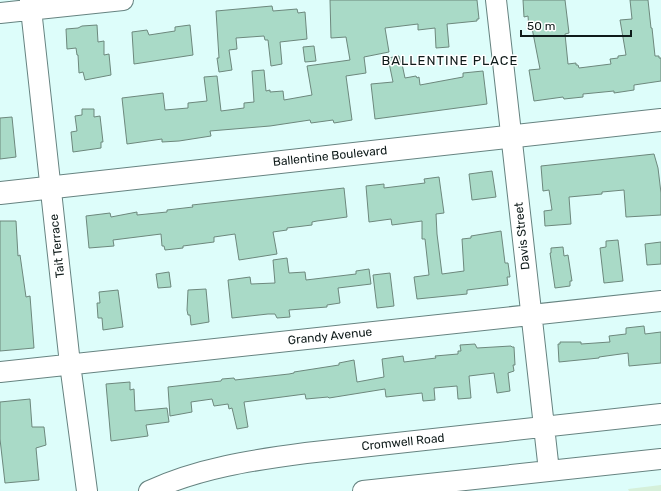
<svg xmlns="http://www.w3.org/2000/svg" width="661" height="491" font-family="Rubik,sans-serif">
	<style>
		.green { fill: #d5f0da }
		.building { fill: #a9dac7; stroke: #6d887d }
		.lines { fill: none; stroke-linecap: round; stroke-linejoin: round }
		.minor-casing { stroke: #668380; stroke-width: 22 }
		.major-casing { stroke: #668380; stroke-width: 24 }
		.minor { stroke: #fff; stroke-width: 20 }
		.major { stroke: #fff; stroke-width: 22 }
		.labels { text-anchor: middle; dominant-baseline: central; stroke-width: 3; stroke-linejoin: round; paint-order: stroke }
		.street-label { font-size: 12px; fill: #0f1b1a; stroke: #fff }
		.neighbourhood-label { font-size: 13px; letter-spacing: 1px; fill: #0f1b1a; stroke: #fff }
	</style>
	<rect width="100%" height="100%" fill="#ddfdfa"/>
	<path class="green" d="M661,485v6h-32l-1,-2z"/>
	<path class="building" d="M330,0h147l2,19h-2v2l-30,3 2,23 -13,1 -1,-20 -17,2v-6l-33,4 4,24 -25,5 2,16 -20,3 6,44 -18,3 -1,-3 -22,3 -1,-3 -40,6 -60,5 1,5 -32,5 -17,1v-3l-35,5 -5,-46 41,-5 2,17 23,-2v-5l19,-2 -3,-24 13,-1 4,35 23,-3v-5l10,-1 -2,-31 12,-1 2,21 4,-1v2l13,-1 1,9 28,-5 -5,-29 43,-6 -4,-23 -15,1z
		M523,0h42l4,33 -4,1 3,30 8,-1v2h2l1,3 32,-4 -1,-5 8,-1v-2l8,-1 -6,-35 12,-1 -2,-19h18l3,28h1l3,28h4v2h2v23l-27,4v5l-20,3v-2l-31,3v3l-19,2 -1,-2 -29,4 -5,-31 11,-1 -8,-41 -3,1 -1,-13 -4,1z
		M272,6l1,5 24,-2 1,4 7,-1 2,27 -27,3 2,22 -11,2 -3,-26h-3l-1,-4 -28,2 1,11 -8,1 3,20 -13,2 -2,-14h2l-3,-47z
		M97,25l1,17 6,-1v14l5,-1 2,21 -26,5 -2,-8 -4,1 -1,-18h-1l-1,-7 -9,1 -1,-20 12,-1 4,-2z
		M190,25l3,30 -59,9 -2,-32 15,-2 2,5 26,-4v-4z
		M314,46l2,15 -11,1 -2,-15z
		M399,56l2,8h1l3,14 11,-2 1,2 2,-1 1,8 43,-8v-4l20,-2 4,33 -112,15 -4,-35 22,-2 -5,-24z
		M82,109h12v8l6,-1 3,26h-2v6l-28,4 -2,-20 6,-1 -2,-15 7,-1z
		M12,117l4,40 -16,2v-41z
		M654,154l4,14 3,25v22l-35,2 -2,-27 -22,2v2l-33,3 2,27 -26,2 -1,-15 8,-1 -3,-20 -6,1 -2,-25z
		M492,171l4,26 -24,3 -3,-26z
		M439,177l5,36 -8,1 1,20 5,40 22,-3 -2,-32 9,-1v-2l30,-5 4,32h3l2,14h-3l1,8 -41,5v4l-50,5 -3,-22 15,-2 -4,-36h-3v-18l-30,4 -1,-6 -22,3 -3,-36 18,-2v4l41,-5 -1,-4z
		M344,188l3,29 -30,4 -5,1v3l-25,3v2l-14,2 4,22 -38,6 -4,-26 -21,3v5l-31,4v2l-18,2 -1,-4h-2l-1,-12 -48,6 1,6 -25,2 -3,-32 24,-3 1,4 26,-5v3l30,-3v-2l26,-3 -1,-2z
		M0,221h16l2,35 2,-1 6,42 4,-1 4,52 -34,3z
		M618,240l5,41 -19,2 -4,-35 6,-1v-6z
		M661,242v22l-14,1 -2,-21z
		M563,247l1,9 4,-1 4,26h-2v5l-15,2 -5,-35h1v-5z
		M287,258l2,15 16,-1 1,8 50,-6v-3l13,-2 2,15 -33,4 2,15 -13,2v2l-38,3 1,7 -13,1 -2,-4h-7l-36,4 -4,-38 22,-3 1,7 24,-1 -2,-23z
		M169,272l2,15 -13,1 -2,-14z
		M390,273l4,33 -17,2 -4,-33z
		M206,289l3,33 -18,3 -1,-10h-2l-1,-5 1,-20z
		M118,290l5,37 -20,3 -1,-12h-4l-1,-15h3l-1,-11z
		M644,326l1,8 16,-2v31l-32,3 -1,-13 -29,4v1l-40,4 -1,-18h2v-2h21v2l29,-2 -1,-6 17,-2v-6z
		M475,344l2,4 34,-2 1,1h2l1,18h-2l1,6 -6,2 2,18 -13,2 -3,-20 -25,3 2,22 -13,1 -1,-13 -23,2 1,12 -12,1 -1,-8 -36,4 -1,-8 -56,9 -1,-1 -22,2 -1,-5 -61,8 4,25 -11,2 -5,-21 -3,1 -1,-5 -14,2 -2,-7 -21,3 1,10 -22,4 -2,-29 53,-6 1,-2 12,-1 1,2 54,-6 5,-1v-1l45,-7v-2l15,-3 3,22 27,-5 -2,-18 21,-3 1,6 32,-4 -1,-2 23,-2v-3h3l-1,-6z
		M130,382v8l4,-1 1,22 32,-3 2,14 -23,3 2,11 -37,5 -5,-57z
		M30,399l2,28h12l2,18 -10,3 3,32 -34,3 -5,-44v-37z"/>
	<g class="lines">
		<defs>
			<path id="minor" d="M30,0l40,364 17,127
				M496,0l53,471
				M0,13l123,-13
				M0,372l661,-71
				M149,491c50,-23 104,-31 157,-38l355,-39
				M363,491l298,-32"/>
			<path id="major" d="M0,193l661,-73"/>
		</defs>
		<use href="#minor" class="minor-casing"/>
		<use href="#major" class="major-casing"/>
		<use href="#minor" class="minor"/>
		<use href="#major" class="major"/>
	</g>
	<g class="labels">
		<g class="street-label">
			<text transform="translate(330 156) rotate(-6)">Ballentine Boulevard</text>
			<text transform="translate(522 236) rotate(-96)">Davis Street</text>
			<text transform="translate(57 246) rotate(-96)">Tait Terrace</text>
			<text transform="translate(330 336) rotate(-6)">Grandy Avenue</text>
			<text transform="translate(403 442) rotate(-6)">Cromwell Road</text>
		</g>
		<g class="neighbourhood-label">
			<text x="450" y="60">BALLENTINE PLACE</text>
		</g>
	</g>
	<path d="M521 30v6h110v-6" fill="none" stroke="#0f1b1a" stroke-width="2"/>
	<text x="527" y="30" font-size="12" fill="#0f1b1a" stroke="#ffffff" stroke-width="3" paint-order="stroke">50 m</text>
</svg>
